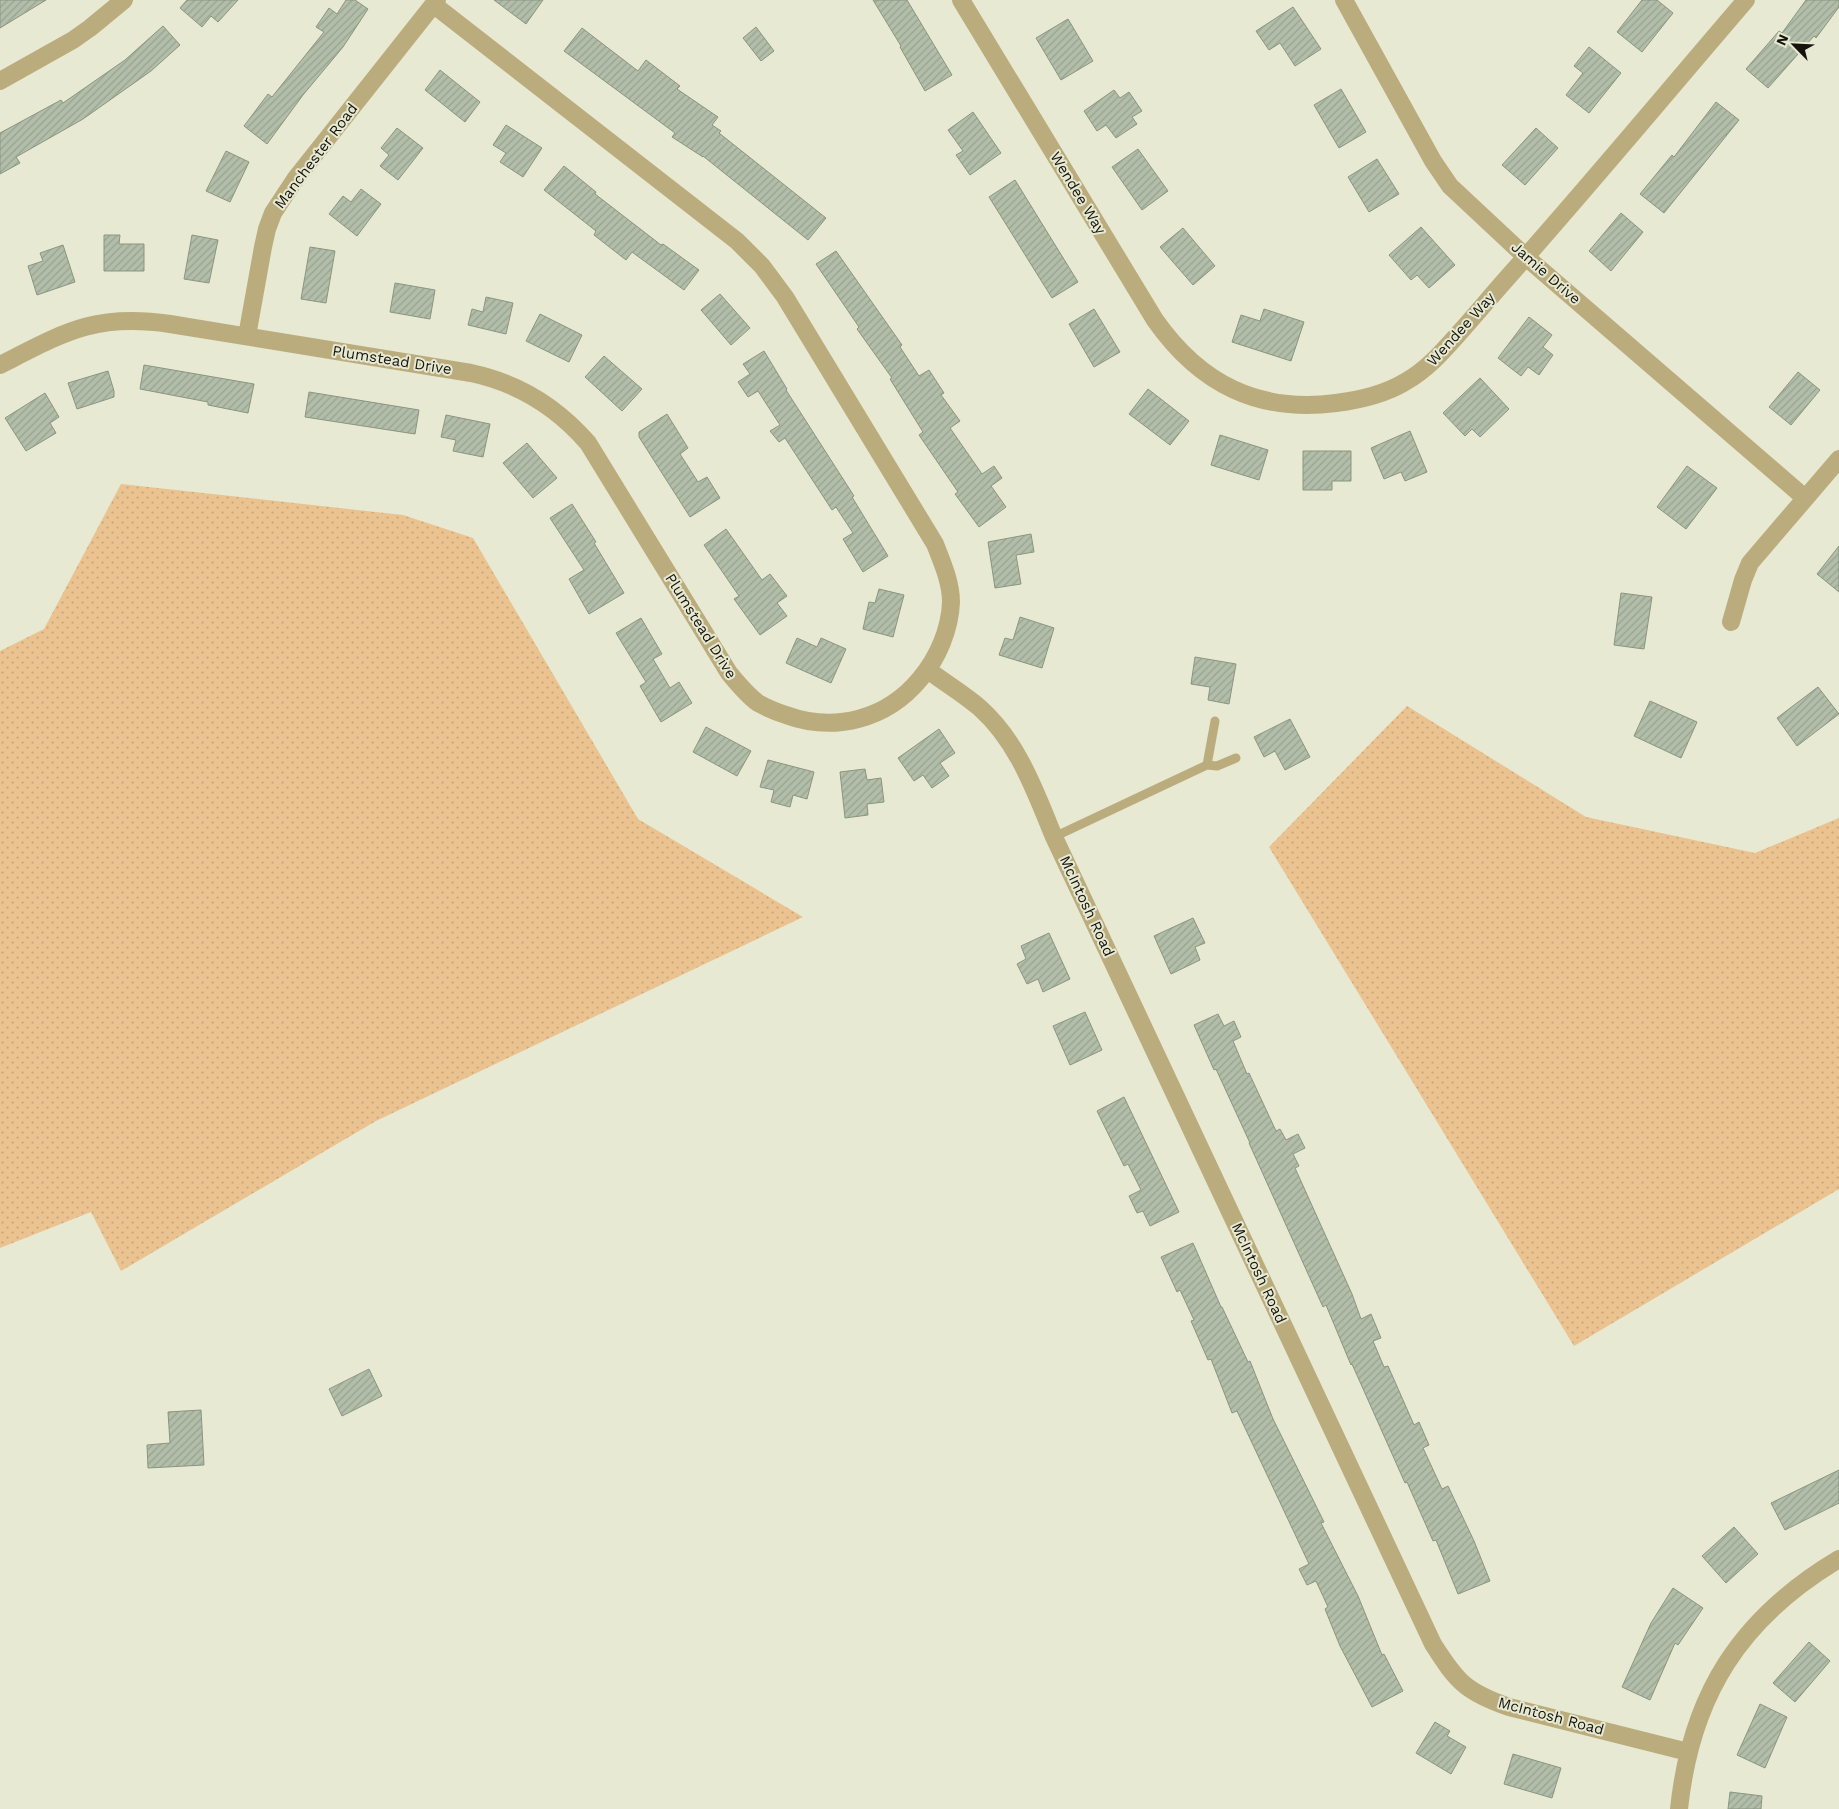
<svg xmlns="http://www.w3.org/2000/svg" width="1839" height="1809" font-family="'Work Sans',sans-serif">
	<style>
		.grass { fill: url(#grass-dots) }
		.building { fill: url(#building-hatch); stroke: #8a9581 }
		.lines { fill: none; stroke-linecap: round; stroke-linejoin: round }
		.service { stroke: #bbac7e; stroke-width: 9 }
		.minor { stroke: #bbac7e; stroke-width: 18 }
		.labels { text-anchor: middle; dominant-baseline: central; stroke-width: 4; stroke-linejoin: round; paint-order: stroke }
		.street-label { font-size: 15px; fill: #14140c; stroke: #e7e9d2 }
	</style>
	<defs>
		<pattern id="grass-dots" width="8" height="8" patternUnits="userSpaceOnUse" patternTransform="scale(1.25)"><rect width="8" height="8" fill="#ebc390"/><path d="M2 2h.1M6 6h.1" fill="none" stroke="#c9a77b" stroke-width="1.8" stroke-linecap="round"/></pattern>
		<pattern id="building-hatch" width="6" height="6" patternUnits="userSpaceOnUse" patternTransform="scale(1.25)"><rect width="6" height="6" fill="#b2bea9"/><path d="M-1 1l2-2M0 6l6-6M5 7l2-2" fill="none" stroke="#98a290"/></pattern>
	</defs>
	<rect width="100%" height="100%" fill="#e7e9d2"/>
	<path class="grass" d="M121,484l282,31 70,23 165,281 165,98 -427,204 -255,150 -30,-59 -91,36v-597l44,-22z
		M1407,706l179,111 169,36 84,-35v371l-265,157 -305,-499z"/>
	<path class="building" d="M0,0h46l-46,28z
		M187,0h51l-20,22 -7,-6 -9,11 -22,-19z
		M346,0h9l13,9 -25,38 -40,48 -36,49 -23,-18 24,-32 4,3 52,-65 -8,-5 13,-19 8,6z
		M494,0h49l-17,24z
		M873,0h34l45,75 -27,16 -25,-44 1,-1z
		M1642,0h15l16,13 -31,39 -25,-20z
		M1806,0h33v7l-23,31 -2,-2 -46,52 -22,-19 33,-38 3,2z
		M1293,7l28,42 -26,17 -15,-23 -11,7 -13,-19z
		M1068,19l25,42 -32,19 -25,-42z
		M163,26l17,19 -29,26 -68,48 -67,38 4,6 -20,11v-41l61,-33 2,3 62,-43z
		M756,27l18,24 -13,10 -18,-23z
		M582,28l56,43 8,-11 34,26 -3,3 41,28 -6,8 9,6 -2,2 107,85 -18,22 -105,-84v1l-31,-20 3,-4 -111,-82z
		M1589,47l32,26 -32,40 -23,-18 17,-22 -9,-7z
		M440,70l40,32 -15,20 -40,-32z
		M1341,89l25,43 -27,16 -25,-43z
		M1114,90l6,8 9,-6 13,19 -10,6 5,7 -21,14 -10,-13 -9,6 -13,-20z
		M1716,102l23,18 -75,93 -24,-19 32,-39 2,2z
		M973,112l28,41 -31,22 -14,-20 7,-4 -15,-21z
		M506,125l36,23 -19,29 -23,-15 6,-9 -13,-8z
		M397,128l26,20 -25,32 -18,-14 9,-11 -8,-7z
		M1536,128l22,20 -33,37 -23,-20z
		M1138,149l30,42 -26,19 -30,-43z
		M226,151l23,11 -19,40 -24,-11z
		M1377,159l22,35 -30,18 -21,-35z
		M564,166l32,26 -1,2 66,51 2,-1 36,26 -15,20 -52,-38 -6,8 -32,-25 2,-4 -52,-41z
		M1015,180l63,102 -26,16 -63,-101z
		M361,189l20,15 -24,32 -28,-22 14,-18 8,6z
		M1621,213l22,19 -32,39 -22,-20z
		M1421,227l34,38 -26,23 -12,-13 -6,5 -22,-25z
		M1183,228l32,38 -22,19 -33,-38z
		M104,235h16l-1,9h25v27h-40z
		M192,235l26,5 -9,43 -25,-4z
		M63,245l12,37 -38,13 -9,-29 15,-5 -3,-8z
		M310,247l25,4 -9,52 -25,-4z
		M836,251l66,94 -2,2 19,29 10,-6 15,23 -3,2 19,26 -10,7 32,46 12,-8 8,12 -11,8 15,21 -27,20 -24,-33 3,-2 -39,-57 4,-3 -33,-53 2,-1 -35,-49 2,-2 -43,-63z
		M395,283l40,7 -5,29 -40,-7z
		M720,294l30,34 -19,17 -30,-35z
		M486,297l27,6 -7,31 -38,-9 4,-16 11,3z
		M1094,309l26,43 -26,15 -25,-43z
		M1264,309l40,13 -13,39 -59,-19 9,-27 19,6z
		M540,314l42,21 -13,27 -43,-21z
		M1529,317l23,18 -9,12 10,8 -14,20 -11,-8 -7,9 -23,-18z
		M764,351l23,38 -1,1 68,106 -2,1 36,59 -25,16 -20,-33 10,-6 -17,-26 -4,3 -47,-72 -6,4 -9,-11 10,-6 -22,-34 -10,6 -10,-15 12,-8 -7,-10z
		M604,356l38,33 -20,22 -37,-34z
		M144,365l110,19 -6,29 -40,-8v-3l-68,-13z
		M108,371l6,20v6l-37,12 -9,-26z
		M1798,372l22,18 -29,35 -22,-18z
		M1480,378l29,31 -29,28 -8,-8 -7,7 -22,-23z
		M1148,389l41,32 -19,24 -41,-31z
		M309,392l110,18 -4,24 -110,-17z
		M45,393l14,24 -9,6 6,10 -30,18 -21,-33z
		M667,414l21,34 -8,6 18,28 9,-5 13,21 -30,19 -51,-80v-5z
		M446,415l44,9 -7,33 -30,-6 3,-11 -15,-3z
		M1410,431l17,41 -22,9 -4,-9 -17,7 -13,-31z
		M1220,435l48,15 -9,30 -48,-15z
		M527,443l30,35 -24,20 -30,-35z
		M1303,451h48v30h-19v9h-29z
		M1687,466l30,22 -31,41 -29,-22z
		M572,504l24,38 -2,1 30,50 -35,21 -20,-35 15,-9 -34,-52z
		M726,529l36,51 8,-6 17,22 -10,7 10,13 -27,19 -26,-36 5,-3 -35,-51z
		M1031,534l3,18 -18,3 5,29 -26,4 -7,-46z
		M1839,546v46l-22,-18z
		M879,589l25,6 -11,42 -30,-8 6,-27 6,1z
		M1621,593l31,4 -8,52 -30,-4z
		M1020,617l34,11 -12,40 -43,-13 6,-17 8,2z
		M641,618l21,36 -9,5 17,29 9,-6 13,21 -31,19 -21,-36 6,-4 -30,-49z
		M797,638l20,9 4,-9 25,11 -15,34 -45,-20z
		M1195,657l41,7 -7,40 -21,-4 2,-13 -19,-3z
		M1818,687l21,27 -42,32 -20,-28z
		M1650,701l47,21 -16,36 -47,-22z
		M1290,719l20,38 -25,13 -10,-19 -11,6 -10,-20z
		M706,727l45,24 -14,25 -44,-24z
		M939,729l16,24 -15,10 9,13 -17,12 -9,-13 -9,6 -16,-23z
		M768,760l46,12 -7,27 -14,-4 -3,12 -19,-5 3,-12 -14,-3z
		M865,769l2,11 14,-2 3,24 -17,2 1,11 -23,3 -5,-46z
		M1193,918l12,25 -10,4 5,13 -29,14 -17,-38z
		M1049,933l21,46 -27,13 -5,-13 -11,5 -10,-20 9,-5 -5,-13z
		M1085,1012l17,38 -32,15 -17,-39z
		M1218,1014l6,12 10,-5 7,16 -8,4 14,33 2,-1 27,58 4,-2 6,11 12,-6 7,14 -12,6 6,12 -4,2 57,126 9,25 10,-5 10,24 -8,3 11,26 4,-1 26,59 5,-3 10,23 -6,3 19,41 6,-3 26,55 16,40 -32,13 -22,-54 -3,1 -26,-59 -2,1 -53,-119 -1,1 -25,-60 -3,2 -74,-164h1l-34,-74 -2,1 -20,-45z
		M1124,1097l55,115 -29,14 -7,-15 -6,2 -8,-17 12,-6 -13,-26 -4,2 -27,-55z
		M1193,1243l28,64h1l26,55 2,-1 23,58 51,103 -3,1 37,73 24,59 2,-1 19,37 -31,16 -32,-61 -15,-37 3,-2 -12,-26 -9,4 -8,-16 10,-5 -72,-153 -5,2 -21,-54 -3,1 -17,-39 3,-1 -14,-30 -3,2 -16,-35z
		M369,1369l13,27 -40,20 -13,-27z
		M201,1410l3,55 -56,3 -1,-23 23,-2 -2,-31z
		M1839,1470v33l-54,27 -14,-27z
		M1734,1527l24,27 -32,29 -24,-27z
		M1673,1588l30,20 -25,37 -3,-2 -25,57 -28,-13 29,-64z
		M1809,1642l21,19 -35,41 -22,-19z
		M1760,1704l27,13 -22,51 -28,-13z
		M1435,1722l15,9 -3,5 19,11 -15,27 -35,-21z
		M1513,1754l48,14 -9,30 -48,-14z
		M1730,1792l32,4 -1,13h-33z"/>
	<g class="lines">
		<path class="service" d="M1207,765l10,1 19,-8
			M1054,837l153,-72 8,-44"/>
		<path class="minor" d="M961,0l194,320c45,64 103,93 181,83 24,-3 49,-9 69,-21 23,-13 39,-32 56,-51 16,-18 31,-36 47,-54 81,-91 159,-185 238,-277
			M1344,0l89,161 17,25 76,71 279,241
			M0,81l73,-41 17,-12 34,-28
			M247,336l16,-89 4,-18 6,-16 23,-35 141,-178
			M0,365c65,-33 95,-52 170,-41l301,49c47,10 85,33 117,70l141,230c9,11 18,22 29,30 9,5 19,9 28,12 49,18 101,4 134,-36 18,-21 30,-50 31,-77 0,-20 -9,-40 -16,-58l-150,-247 -23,-31 -25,-25 -303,-236
			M1731,622l12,-42 7,-17 89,-104
			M928,670c17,13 36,24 52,38 38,34 55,83 74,129l379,807c24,38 33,48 76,63l179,45
			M1679,1809c12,-114 61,-191 160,-250"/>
	</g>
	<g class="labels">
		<g class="street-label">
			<text transform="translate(316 156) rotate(-53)">Manchester Road</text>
			<text transform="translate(1078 193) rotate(59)">Wendee Way</text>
			<text transform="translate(1546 273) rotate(41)">Jamie Drive</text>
			<text transform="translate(1461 329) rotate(-48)">Wendee Way</text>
			<text transform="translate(392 360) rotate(9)">Plumstead Drive</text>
			<text transform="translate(701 626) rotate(58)">Plumstead Drive</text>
			<text transform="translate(1087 906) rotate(65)">McIntosh Road</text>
			<text transform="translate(1259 1273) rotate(65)">McIntosh Road</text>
			<text transform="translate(1551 1716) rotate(15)">McIntosh Road</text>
		</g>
	</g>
	<g transform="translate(1794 45) rotate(294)" stroke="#e7e9d2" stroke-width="4" paint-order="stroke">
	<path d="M0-4L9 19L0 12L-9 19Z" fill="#14140c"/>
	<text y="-8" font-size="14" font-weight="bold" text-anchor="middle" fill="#14140c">N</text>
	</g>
</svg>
